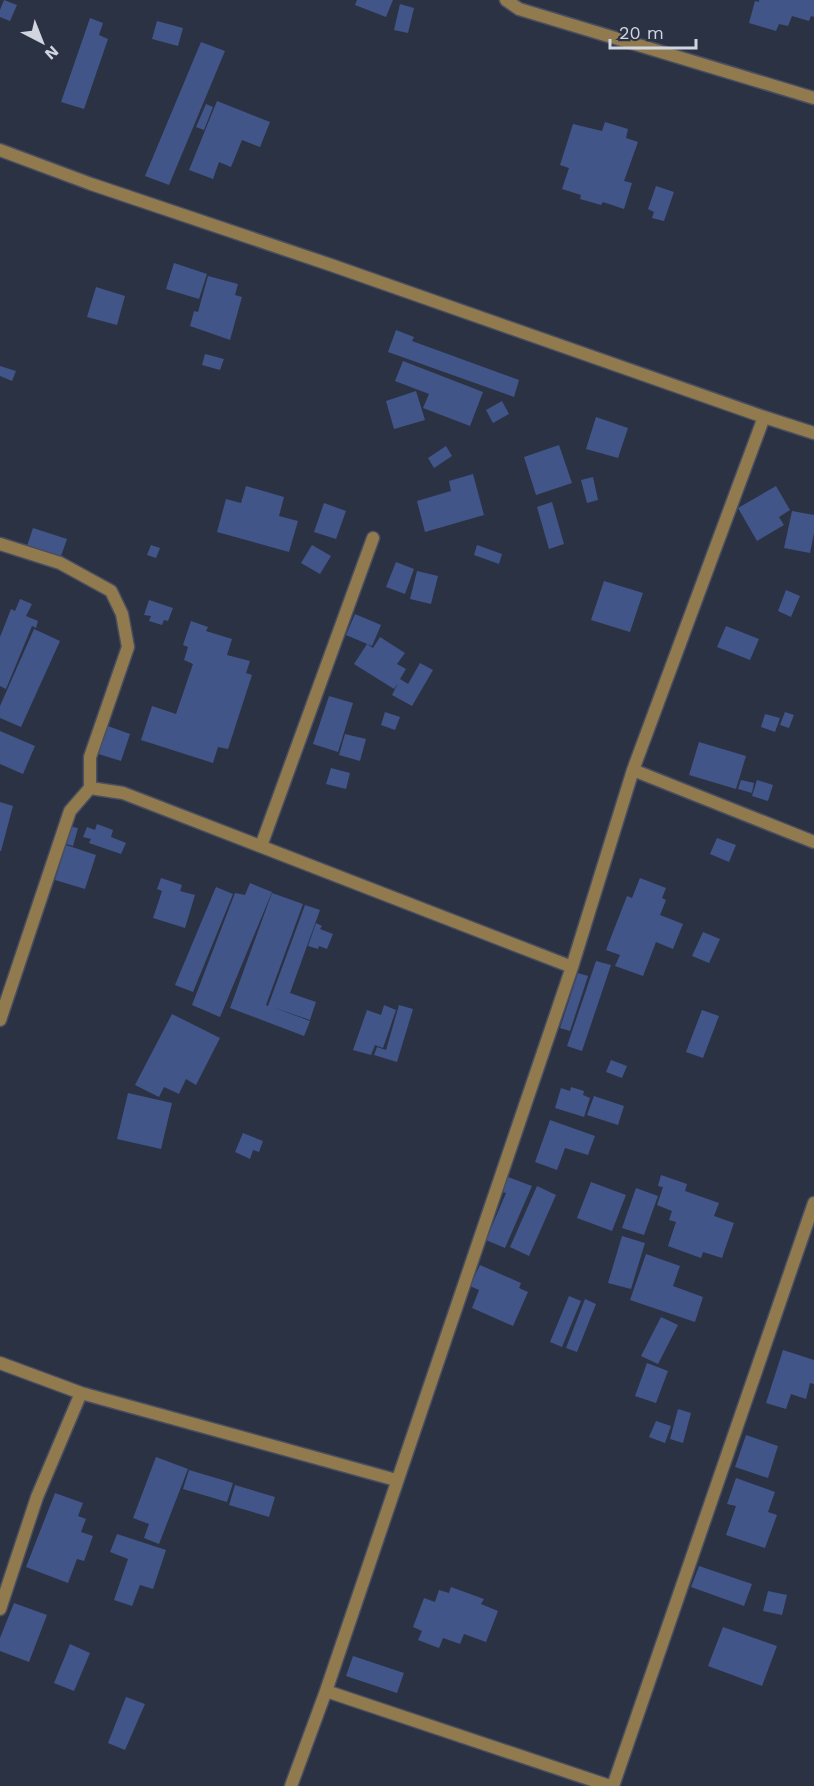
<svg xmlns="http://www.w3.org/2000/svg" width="814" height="1786" font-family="'Work Sans',sans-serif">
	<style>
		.building { fill: #415588 }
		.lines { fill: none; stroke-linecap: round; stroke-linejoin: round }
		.minor-casing { stroke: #494f60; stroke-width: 15 }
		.minor { stroke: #927a4f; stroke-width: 12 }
	</style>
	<rect width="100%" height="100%" fill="#2b3244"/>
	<path class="building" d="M4,0l13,5 -7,16 -10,-4v-7z
		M357,0h36l-7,17 -31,-12z
		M759,0h55v17l-3,-1 -2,5 -17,-5 -4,10 -9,-2 -3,7 -27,-8 6,-22 4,1z
		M400,4l14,4 -6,25 -14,-3z
		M90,18l13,5 -4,12 9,4 -24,70 -23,-7z
		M157,21l26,7 -5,18 -26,-7z
		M201,42l24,9 -56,134 -24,-9z
		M217,101l53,21 -10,25 -18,-7 -11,27 -12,-5 -6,17 -24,-9z
		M206,104l7,3 -9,23 -8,-3z
		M605,122l23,7 -2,9 12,4 -14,39 8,2 -8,26 -21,-7 -2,3 -21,-6 1,-4 -19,-6 7,-21 -9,-3 13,-41 29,7z
		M656,186l18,6 -10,29 -12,-3 2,-6 -6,-3z
		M174,263l33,11 -8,25 -33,-10z
		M208,276l30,8 -3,11 7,2 -12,43 -40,-14 4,-15 4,1z
		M96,287l29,9 -8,29 -30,-8z
		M396,330l18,7 -2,4 107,39 -5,17 -126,-45z
		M205,354l19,5 -4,11 -18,-5z
		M403,361l80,31 -13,34 -47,-18 6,-14 -34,-13z
		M0,366l16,5 -4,10 -12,-5z
		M416,391l9,29 -31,9 -8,-28z
		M502,401l7,13 -16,9 -7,-13z
		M596,417l32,11 -10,30 -32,-9z
		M559,445l13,38 -36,12 -12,-38z
		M446,446l6,10 -18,12 -6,-10z
		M473,474l11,41 -59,17 -8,-31 34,-10 -2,-10z
		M593,477l5,23 -11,3 -6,-23z
		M246,486l38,11 -5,19 19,5 -9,31 -72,-20 9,-33 15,4z
		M776,486l14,24 -11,7 5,8 -27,16 -19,-33z
		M552,502l12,42 -15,5 -12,-42z
		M324,503l22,8 -10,28 -22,-7z
		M792,511l22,4v18l-4,20 -26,-5z
		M33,528l34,11 -7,20 -34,-10z
		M151,545l9,3 -4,10 -9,-3z
		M312,545l19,11 -11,18 -19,-11z
		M477,545l25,9 -3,10 -25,-9z
		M396,562l18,7 -9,25 -19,-7z
		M417,571l21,5 -7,28 -21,-5z
		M604,581l39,12 -13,39 -39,-12z
		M786,590l14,6 -9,21 -13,-6z
		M20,599l12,5 -6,12 12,5 -2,7 -4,-2 -26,63 -6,-3v-49l11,-28 4,2z
		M149,600l24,8 -5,13 -4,-1 -2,5 -13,-4 2,-5 -7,-1z
		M355,614l26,11 -9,21 -26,-11z
		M191,621l17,6 -2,4 26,8 -5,16 23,6 -4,12 6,2 -24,74 -10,-2 -5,16 -72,-23 11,-34 24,8 17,-50 -9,-4 4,-13 -5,-2z
		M726,626l33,13 -9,21 -33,-13z
		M34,629l26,12 -39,86 -21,-9v-12z
		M380,637l25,16 -8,11 9,5 -6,10 8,5 12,-21 13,7 -21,36 -20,-11 6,-12 -4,6 -40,-25 13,-20 6,4z
		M329,696l24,7 -15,49 -25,-8z
		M385,712l15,5 -5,13 -14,-5z
		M785,712l9,3 -5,13 -9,-3z
		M765,714l15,4 -5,14 -14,-5z
		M105,725l25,9 -9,27 -26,-8z
		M0,731l35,15 -12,28 -23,-10z
		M345,734l21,5 -6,22 -21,-6z
		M699,742l47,14 -10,33 -47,-14z
		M331,768l19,5 -4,16 -20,-5z
		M741,780l13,3 -2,10 -14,-4z
		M757,780l16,5 -5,16 -16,-5z
		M0,802l13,4 -12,45h-1z
		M97,824l16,6 -2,7 15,6 -5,11 -32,-11 2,-4 -8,-2 4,-10 8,3z
		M68,826l10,2 -5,18 -10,-3z
		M717,838l19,7 -7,17 -19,-8z
		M66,845l30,10 -11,34 -30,-9z
		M161,878l21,7 -2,6 15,4 -10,33 -32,-10 9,-27 -5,-2z
		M640,878l26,10 -4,10 4,2 -6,15 23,9 -10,25 -17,-7 -13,34 -28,-10 5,-11 -14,-5 21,-54 5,2z
		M250,883l22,9 -52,125 -28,-12 43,-112 10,2z
		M216,887l17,7 -40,98 -18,-7z
		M272,893l31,11 -37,101 2,1 37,-101 15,5 -30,83 26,9 -6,18 -38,-13 38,14 -6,15 -74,-28z
		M316,923l6,3 -2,3 13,5 -6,15 -8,-3 -1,3 -10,-3z
		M703,932l17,7 -11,24 -17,-7z
		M596,961l15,4 -29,86 -15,-5z
		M578,973l10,3 -18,55 -10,-3z
		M384,1005l12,5 -13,38 -8,-3 -4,10 -18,-5 14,-40 14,5z
		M399,1005l14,4 -16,53 -23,-7 3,-8 9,3z
		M702,1010l17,6 -16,42 -17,-6z
		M172,1014l48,24 -24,47 -10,-6 -7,15 -15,-7 -5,10 -24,-12z
		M611,1060l16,6 -5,12 -16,-6z
		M571,1087l13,4 -1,4 7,3 -6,19 -29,-9 6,-20 9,3z
		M128,1093l44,10 -11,46 -44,-10z
		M594,1096l30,10 -6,19 -31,-10z
		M550,1120l45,16 -7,19 -23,-7 -8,22 -22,-8z
		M243,1133l20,8 -4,11 -6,-2 -3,9 -15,-7z
		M661,1175l26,9 -2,7 34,12 -5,13 20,7 -12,35 -19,-6 -2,6 -33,-12 8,-24 -7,-2 3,-9 -15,-6 6,-18 -5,-1z
		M508,1177l24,9 -27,62 -19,-8 20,-47 -4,-1z
		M591,1182l35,13 -14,36 -35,-13z
		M537,1186l19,9 -27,61 -19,-9z
		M636,1188l22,8 -14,39 -22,-7z
		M622,1236l23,7 -14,46 -23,-6z
		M646,1254l34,12 -7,20 30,11 -8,25 -65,-22z
		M480,1265l41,18 -2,5 9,4 -15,34 -41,-18 7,-18 -9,-4z
		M569,1296l12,5 -19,46 -12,-5z
		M585,1299l11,5 -19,48 -11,-4z
		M661,1317l17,8 -20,39 -17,-8z
		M783,1350l31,10v24l-4,-1 -4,16 -15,-5 -5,15 -20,-6z
		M647,1363l21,8 -12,32 -21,-7z
		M678,1409l13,4 -8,30 -13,-4z
		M656,1421l15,5 -6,17 -16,-6z
		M746,1435l32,11 -10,32 -33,-11z
		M156,1457l32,12 -29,75 -15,-6 5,-14 -16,-6z
		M189,1470l44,13 -6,19 -44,-13z
		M736,1478l39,14 -7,20 9,3 -12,33 -39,-13 10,-29 -9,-2z
		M235,1485l40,12 -6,20 -40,-12z
		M55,1493l28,10 -5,13 8,3 -5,13 12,4 -9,25 -7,-2 -9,24 -42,-16z
		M117,1534l49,16 -13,39 -13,-4 -8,21 -18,-6 14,-41 -18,-7z
		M699,1566l53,18 -8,22 -53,-19z
		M451,1587l33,12 -3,5 17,7 -12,31 -22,-8 -4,10 -17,-6 -4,10 -21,-8 4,-9 -9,-4 11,-29 11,4 4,-12 10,3z
		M768,1591l19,4 -5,20 -19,-4z
		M14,1603l33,12 -18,47 -29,-11v-13z
		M723,1627l54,19 -15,40 -54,-20z
		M70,1644l20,9 -16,38 -20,-8z
		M353,1656l51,17 -7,20 -51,-17z
		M126,1697l19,7 -20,46 -17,-7z"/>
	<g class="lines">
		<defs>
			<path id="minor" d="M506,0l13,9 295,89
				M0,150l91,34 240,81 433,152 50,16
				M0,544l60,19 51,28 11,23 6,33 -38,110v31
				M633,770l181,72
				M261,846l112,-308
				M0,1020l70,-209 20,-23 33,5 449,174
				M0,1363l81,30 315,87
				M0,1609l37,-112 44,-104
				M326,1691l284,95
				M291,1786l35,-95 246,-724 61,-197 131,-353
				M613,1786l201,-583"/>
		</defs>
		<use href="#minor" class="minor-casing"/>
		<use href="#minor" class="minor"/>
	</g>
	<g transform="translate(42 42) rotate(138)" stroke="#2b3244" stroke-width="4.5" paint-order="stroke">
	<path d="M0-4.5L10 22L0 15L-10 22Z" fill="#d0d5e0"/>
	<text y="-9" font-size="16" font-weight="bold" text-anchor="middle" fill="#d0d5e0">N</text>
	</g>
	<path d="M610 39v9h86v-9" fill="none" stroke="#d0d5e0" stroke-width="3"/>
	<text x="619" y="39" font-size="18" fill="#d0d5e0" stroke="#2b3244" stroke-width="4.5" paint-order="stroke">20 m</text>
</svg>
